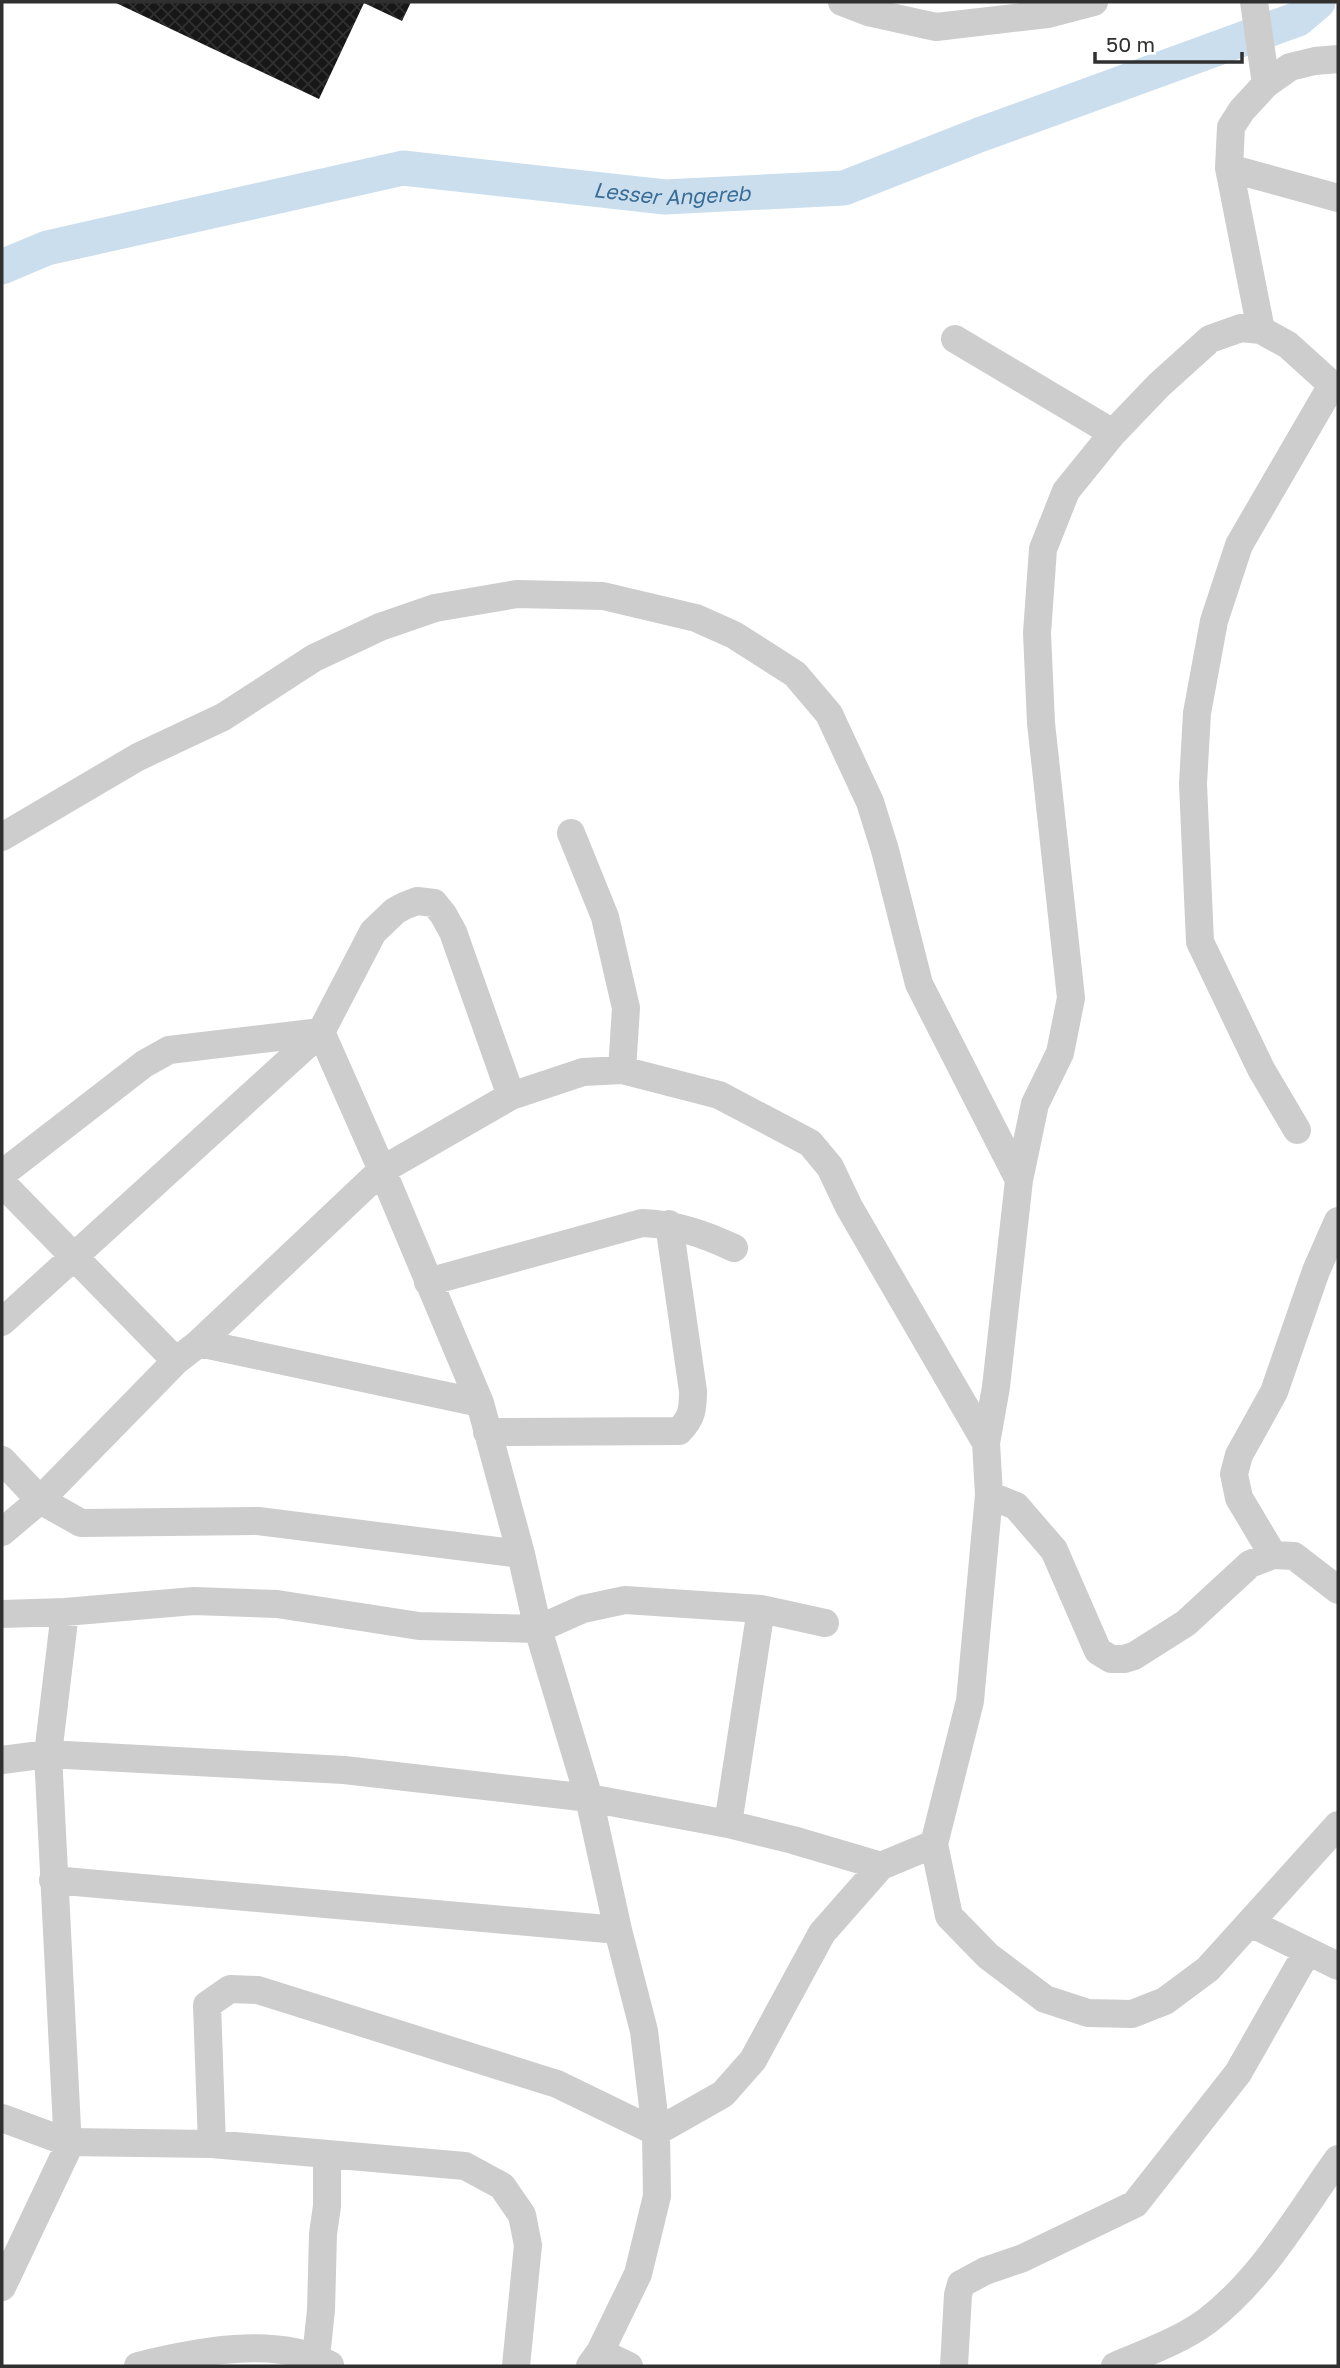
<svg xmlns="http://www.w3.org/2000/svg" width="1340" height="2368" font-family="'Golos Text',sans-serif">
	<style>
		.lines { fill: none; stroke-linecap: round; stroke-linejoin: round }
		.river { stroke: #cadeee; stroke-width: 35 }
		.building { fill: url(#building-cross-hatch) }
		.minor { stroke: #cdcdcd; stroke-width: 28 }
		.labels { text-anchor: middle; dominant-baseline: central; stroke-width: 7; stroke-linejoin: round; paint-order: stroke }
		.water-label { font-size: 21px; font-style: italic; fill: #3a6d96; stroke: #fff }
	</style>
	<defs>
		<pattern id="building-cross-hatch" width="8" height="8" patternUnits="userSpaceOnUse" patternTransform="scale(1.75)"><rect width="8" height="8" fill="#171717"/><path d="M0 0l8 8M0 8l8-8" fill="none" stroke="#303030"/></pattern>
	</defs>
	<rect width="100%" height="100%" fill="#fff"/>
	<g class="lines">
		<path class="river" id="s1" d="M2,267l45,-19 356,-80 262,29 179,-9 135,-53 319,-116 20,-17"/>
	</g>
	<path class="building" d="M114,2h297l-9,19 -38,-18 -45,96z"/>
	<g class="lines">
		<path class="minor" d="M842,2l26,10 68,15 112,-13 46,-12
			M1254,2l12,82
			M1229,168l109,30
			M1261,330l-32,-162 2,-41 11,-17 24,-26 24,-17 25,-6 23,-2
			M955,339l158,94
			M1338,385h-6l-44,-40 -27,-15 -20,-2 -31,11 -51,46 -46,48 -47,58 -23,58 -6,84 4,90 30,275 -11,55 -25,51 -16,76 -23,207 -10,56 3,52 -19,206 -36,143 15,72 39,40 57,43 43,14 44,1 33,-13 43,-32 130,-144
			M571,833l34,84 21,91 -4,62
			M2,837l136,-80 85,-40 91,-59 66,-31 55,-19 82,-14 86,2 93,22 38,17 61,39 34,40 41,88 15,48 34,134 100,196
			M321,1032l61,138 98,233 41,151 17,75 51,169 29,132 26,101 12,101 1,64 -19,78 -38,78 -10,14
			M1297,1130l-36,-61 -61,-127 -7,-158 4,-71 17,-92 25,-76 93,-160
			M2,1174l142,-110 25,-14 152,-18
			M2,1183l174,178
			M428,1282l214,-59c33,1 62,11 92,25
			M2,1322l319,-290 52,-100 22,-21 9,-5 13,-5 17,2 9,11 10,18 58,164
			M199,1343l281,60
			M487,1432l192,-1c13,-13 14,-22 14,-40l-24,-167
			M2,1460l38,40 41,23 177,-2 263,33
			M989,1495l27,11 38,44 44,101 13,8h13l10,-3 52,-33 64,-59 23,-9 21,1 44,34
			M2,1532l38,-32 136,-139 23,-18 183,-173 129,-74 72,-24 39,-2 97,25 91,48 20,24 19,40 137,236
			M1273,1555l-34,-57 -5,-24 5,-19 35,-63 42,-121 22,-50
			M2,1614l63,-2 129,-11 83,3 142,22 119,3 45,-20 42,-9 136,9 64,14
			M2,1760l46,-6 296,16 245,28 139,26 65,16 88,26
			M728,1824l33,-215
			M53,1880l565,50
			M1250,1923l88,43
			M2,2118l65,24 145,2 253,22 37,20 20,29 6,30 -12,121
			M212,2144l-5,-139 23,-16 28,1 299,94 99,48 67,-38 30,-34 69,-127 59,-67 53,-22
			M2,2287l66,-139 -20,-394 17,-142
			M600,2352l29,14
			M316,2357l5,-47 2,-76 4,-28v-52
			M138,2366c56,-14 139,-31 192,-1
			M954,2366l4,-71 3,-11 24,-13 38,-13 112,-54 103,-131 69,-121
			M1115,2366c30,-13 65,-25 92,-45 55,-42 91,-106 131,-162"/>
	</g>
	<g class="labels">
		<g class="water-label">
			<text stroke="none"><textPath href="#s1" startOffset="684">Lesser Angereb</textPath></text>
		</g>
	</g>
	<rect width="1340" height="2368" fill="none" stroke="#303030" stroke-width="7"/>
	<path d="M1095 52v10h147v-10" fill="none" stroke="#303030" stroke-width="3.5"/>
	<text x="1106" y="52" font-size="21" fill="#303030" stroke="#ffffff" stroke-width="5" paint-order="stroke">50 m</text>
</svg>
